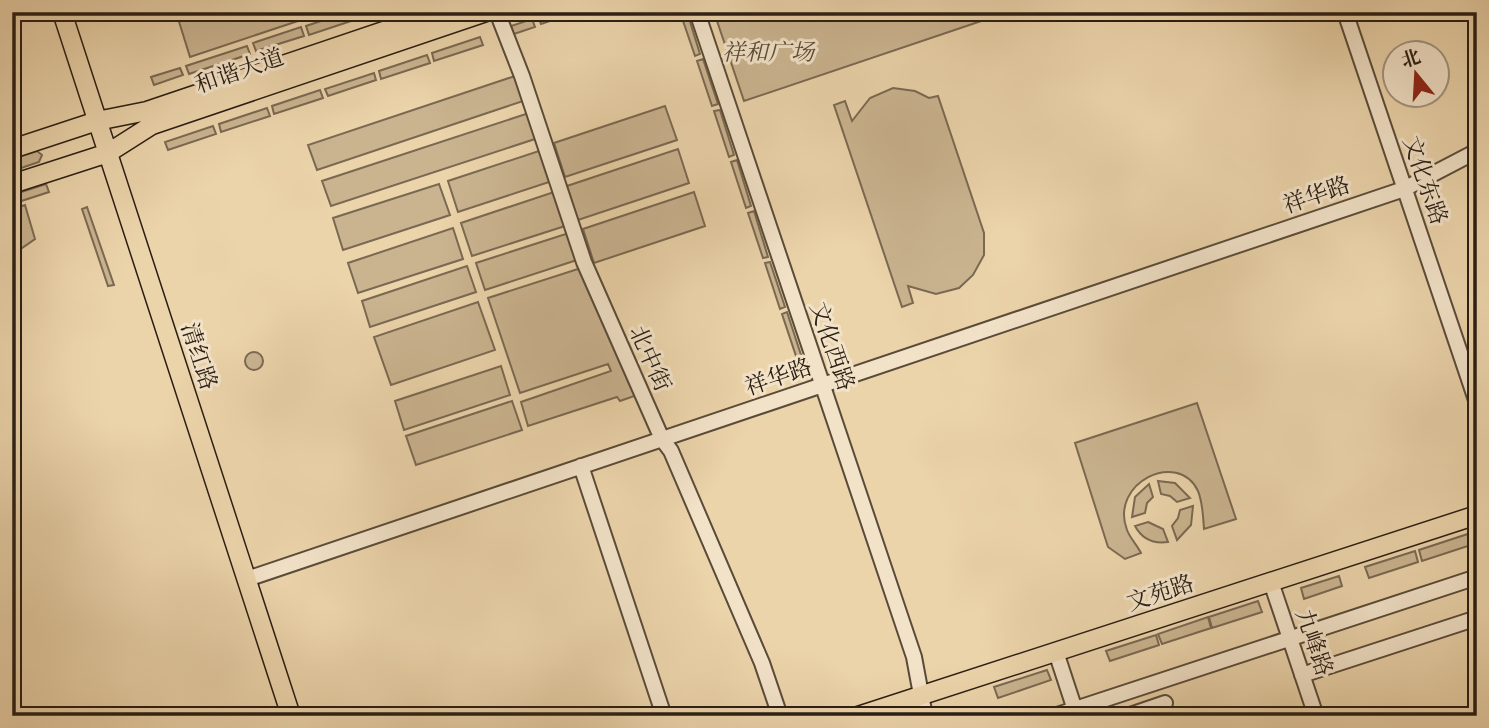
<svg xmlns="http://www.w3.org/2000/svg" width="1489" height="728" font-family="'Gentium Book Plus','Noto Serif SC',serif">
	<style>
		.green { fill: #cab490; stroke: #7a6952; stroke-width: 2 }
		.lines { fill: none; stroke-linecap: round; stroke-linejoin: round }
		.minor-casing { stroke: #5a4b39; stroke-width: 18 }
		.major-casing { stroke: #2a1e13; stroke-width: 21 }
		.minor { stroke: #f2e2c8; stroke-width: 14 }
		.major { stroke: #ebd3aa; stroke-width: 18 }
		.labels { text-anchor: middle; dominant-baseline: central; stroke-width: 6; stroke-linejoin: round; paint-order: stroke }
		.park-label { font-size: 23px; font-style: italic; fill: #5a4b38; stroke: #f2e2c8 }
		.street-label { font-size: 23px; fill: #2a1e13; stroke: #f2e2c8 }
	</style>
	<rect width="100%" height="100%" fill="#ebd3aa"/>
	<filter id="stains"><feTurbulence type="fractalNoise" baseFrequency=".00286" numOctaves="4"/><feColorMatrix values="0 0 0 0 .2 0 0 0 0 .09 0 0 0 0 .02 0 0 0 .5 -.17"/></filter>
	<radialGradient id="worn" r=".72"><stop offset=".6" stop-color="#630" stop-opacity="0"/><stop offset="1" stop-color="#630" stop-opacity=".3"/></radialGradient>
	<path class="green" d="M176,12h149l-135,45z
		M348,12h7l2,7 -48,16 -3,-9z
		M550,12h27l-36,12 -3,-8z
		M680,12h7l13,42 -5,2z
		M714,12h294l-264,89z
		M532,19l3,8 -21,7 -3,-8z
		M301,27l3,9 -48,15 -3,-8z
		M480,37l3,8 -49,16 -2,-8z
		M247,46l3,8 -61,20 -3,-8z
		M427,55l3,8 -49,16 -2,-8z
		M703,59l15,45 -6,2 -15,-45z
		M180,68l3,7 -29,10 -3,-8z
		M374,73l2,7 -48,16 -3,-7z
		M518,75l8,25 -209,70 -9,-25z
		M893,88l22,3 14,7 9,-2 46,137v22l-11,20 -14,13 -23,6 -28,-8 5,17 -11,4 -68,-202 11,-4 7,20 18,-23z
		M320,90l3,8 -49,16 -2,-8z
		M665,106l12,34 -112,37 -11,-34z
		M267,108l3,8 -49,16 -2,-8z
		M720,110l14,45 -5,2 -15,-46z
		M529,113l9,25 -207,68 -9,-25z
		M213,126l3,8 -48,16 -3,-8z
		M545,149l10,31 -97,32 -10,-31z
		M678,149l11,34 -111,37 -11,-34z
		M37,151l5,4 -3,7 -27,9v-12z
		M737,160l14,46 -5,2 -15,-46z
		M46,184l3,8 -37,12v-9z
		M439,184l11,31 -107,35 -10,-32z
		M557,191l11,34 -96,31 -11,-33z
		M694,192l11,34 -111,37 -11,-34z
		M25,205l10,34 -23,16v-46z
		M87,207l27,78 -6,1 -26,-77z
		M754,211l14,46 -5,1 -15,-45z
		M453,228l10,31 -105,34 -10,-30z
		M572,232l8,27 -95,31 -9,-27z
		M770,262l15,45 -5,2 -15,-46z
		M467,266l9,26 -106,35 -8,-26z
		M581,268l59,126 -20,7 -3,-4 -89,29 -7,-24 90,-31 -3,-7 -88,29 -32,-95z
		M478,302l17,48 -104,35 -17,-48z
		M787,312l15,46 -5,1 -15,-45z
		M245 361a9 9 0 1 1 18 0a9 9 0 1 1-18 0Z
		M501,366l9,29 -106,35 -9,-29z
		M512,401l10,29 -106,35 -10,-29z
		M1197,403l39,116 -32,10c-1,-12 -1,-26 -6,-38 -20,-42 -89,-8 -71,39 3,8 10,15 14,23l-16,6 -17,-12 -33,-104z
		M1158,481l17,2 15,15 -13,4 -7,-6 -9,-2z
		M1149,484l4,13 -6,6 -2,10 -13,4 3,-20z
		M1193,506l-2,19 -14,15 -5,-14 6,-8 2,-8z
		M1148,522l15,7 5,13c-14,2 -26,-3 -33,-16z
		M1477,531v12l-55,18 -3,-11z
		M1415,551l3,11 -49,16 -4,-11z
		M1339,576l3,10 -38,13 -3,-11z
		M1258,601l4,11 -50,16 -3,-11z
		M1208,617l3,11 -49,16 -4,-10z
		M1156,635l3,10 -49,16 -4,-10z
		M1047,670l4,10 -53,18 -4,-11z"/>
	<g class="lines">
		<defs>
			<path id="minor" d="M497,12l25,64 62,186 78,177 9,12 91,212 18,53
				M697,12l217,645 11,59
				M1345,12l132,391
				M581,466l83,250
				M247,579l1157,-390 73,-38
				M1271,582l45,134
				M1056,652l21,64
				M1302,675l172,-56 3,2
				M1054,716l423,-139
				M1127,716l38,-13"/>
			<path id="major" d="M62,12l229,704
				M12,149l85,-28 50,-10 293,-99
				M12,184l96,-31 44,-28 334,-113
				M858,716l619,-201"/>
		</defs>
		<use href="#minor" class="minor-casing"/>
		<use href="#major" class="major-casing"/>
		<use href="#minor" class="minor"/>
		<use href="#major" class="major"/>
	</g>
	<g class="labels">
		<g class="park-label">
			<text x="768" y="51">祥和广场</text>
		</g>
		<g class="street-label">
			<text transform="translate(239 70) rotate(-19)">和谐大道</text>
			<text transform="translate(1426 180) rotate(71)">文化东路</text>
			<text transform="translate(1316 194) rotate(-19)">祥华路</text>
			<text transform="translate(833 346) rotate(71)">文化西路</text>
			<text transform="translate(200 356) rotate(72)">清红路</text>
			<text transform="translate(651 358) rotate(66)">北中街</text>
			<text transform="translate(778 376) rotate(-19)">祥华路</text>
			<text transform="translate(1160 592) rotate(-18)">文苑路</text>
			<text transform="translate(1315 642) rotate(71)">九峰路</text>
		</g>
	</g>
	<rect width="1489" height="728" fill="none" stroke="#ebd3aa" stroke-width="42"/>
	<rect x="14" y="14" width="1461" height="700" fill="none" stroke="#2a1e13" stroke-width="3.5"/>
	<rect x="21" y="21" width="1447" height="686" fill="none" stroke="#2a1e13" stroke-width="2"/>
	<g transform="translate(1416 74) rotate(342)"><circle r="33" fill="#f2e2c8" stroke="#a29480" stroke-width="2"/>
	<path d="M0-5L12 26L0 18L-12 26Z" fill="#8f2418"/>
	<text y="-10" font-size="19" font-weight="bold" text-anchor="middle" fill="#2a1e13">北</text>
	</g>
	<rect width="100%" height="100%" filter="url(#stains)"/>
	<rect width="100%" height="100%" fill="url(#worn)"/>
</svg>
